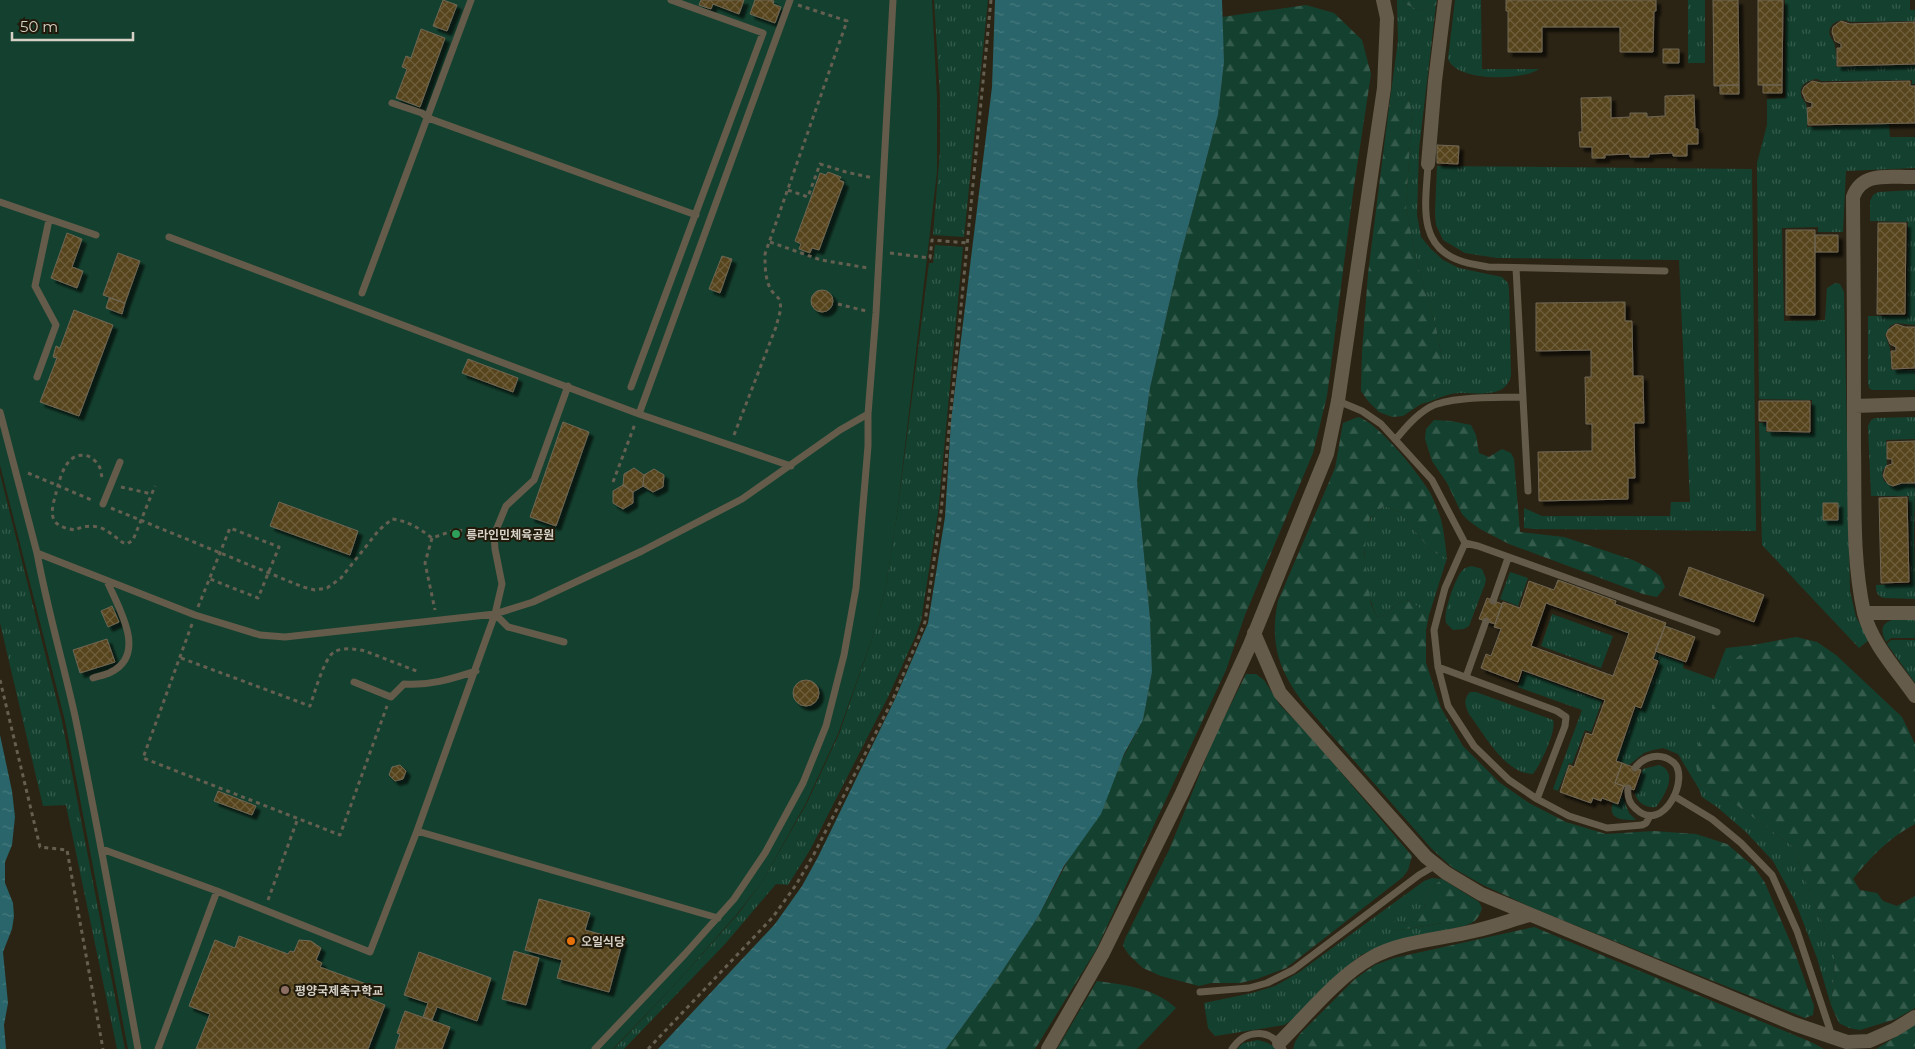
<svg xmlns="http://www.w3.org/2000/svg" width="1915" height="1049" font-family="Montserrat,'Noto Sans KR',sans-serif">
	<style>
		.grass { fill: url(#grass-tufts) }
		.forest { fill: url(#forest-firs) }
		.garden { fill: #14412f }
		.water { fill: url(#water-ripples) }
		.building { fill: url(#building-cross-hatch); stroke: #6f6654; fill-rule: evenodd; filter: url(#shadow) }
		.lines { fill: none; stroke-linecap: round; stroke-linejoin: round }
		.path { stroke: #655f51; stroke-width: 3; stroke-dasharray: 4 4; stroke-linecap: butt }
		.service { stroke: #645b4a; stroke-width: 7 }
		.minor { stroke: #645b4a; stroke-width: 14 }
		.leisure-dot { fill: #2e9e5b; stroke: #211a0a; stroke-width: 2 }
		.food-dot { fill: #e8710a; stroke: #211a0a; stroke-width: 2 }
		.education-dot { fill: #8d6e63; stroke: #211a0a; stroke-width: 2 }
		.labels { text-anchor: middle; dominant-baseline: central; stroke-width: 4; stroke-linejoin: round; paint-order: stroke }
		.poi-label { font-size: 12px; font-weight: bold; fill: #d6d1c7; stroke: #211a0a; text-anchor: start }
	</style>
	<defs>
		<pattern id="grass-tufts" width="24" height="20" patternUnits="userSpaceOnUse" patternTransform="scale(1.25)"><rect width="24" height="20" fill="#14412f"/><path d="M3 7l-1-3M5 7V3M7 7l1-3M15 17l-1-3M17 17v-4M19 17l1-3" fill="none" stroke="#355b4c"/></pattern>
		<pattern id="forest-firs" width="22" height="20" patternUnits="userSpaceOnUse" patternTransform="scale(1.25)"><rect width="22" height="20" fill="#14412f"/><path d="M5 1l3.5 6h-7zM16 11l3.5 6h-7z" fill="#355b4c"/></pattern>
		<pattern id="water-ripples" width="26" height="14" patternUnits="userSpaceOnUse" patternTransform="scale(1.25)"><rect width="26" height="14" fill="#29656a"/><path d="M2 4q2-2 4 0t4 0M15 11q2-2 4 0t4 0" fill="none" stroke="#477a7e"/></pattern>
		<pattern id="building-cross-hatch" width="8" height="8" patternUnits="userSpaceOnUse" patternTransform="scale(1.25)"><rect width="8" height="8" fill="#57441c"/><path d="M0 0l8 8M0 8l8-8" fill="none" stroke="#6e5e3c"/></pattern>
		<filter id="shadow"><feDropShadow dx="4.5" dy="4.5" stdDeviation="1" flood-color="#0009"/></filter>
	</defs>
	<rect width="100%" height="100%" fill="#2b2414"/>
	<path class="grass" d="M934,0h54l-24,237 -31,-2 7,-84v-54z
		M1397,0h6l2,4 17,7 14,-6 -17,144 -2,66 4,22 9,11 13,12 16,8 43,9 6,6 1,7 2,86c-7,26 -40,14 -60,18 -10,2 -20,8 -30,10l15,-11 6,-35 -6,-31 -19,-64 -11,-56 6,-95 -4,-17 -11,5 -8,7 9,-66z
		M1455,0h26l1,69h57c-16,12 -83,13 -91,-10z
		M1688,0h17v63h-17z
		M1785,0h125v10h5v11l-65,1c-9,-5 -24,2 -20,14 2,4 5,6 5,11 1,6 1,13 1,20l79,-2v19h-3v-4l-91,1 -4,-2c-10,1 -20,7 -15,19 3,5 3,2 4,7 2,7 1,15 1,22l82,-3 1,13h25v31l-69,3 -3,61h-25v-5l-36,1 2,93 41,-1 2,-32 8,-5 5,1 4,8 6,299 6,26 13,23 -10,8 -97,-103 -3,-122h7v9l46,1v-33l-53,-1 -2,-236 10,-38v-26l18,-1z
		M1437,166l315,3 4,362 -222,-2 -10,-1v-20l18,8h128l1,-14h19l-11,-242 -182,-2 -32,-5 -22,-13 -7,-15 -1,-12z
		M1915,190v135l-19,-2 -6,3 -5,9 5,13 1,22h24v20h-43l-3,-2 -1,-5v-67h39l1,-94 -38,-1v-20l3,-6 5,-3z
		M935,245l28,2 -25,266 -17,108 -5,14 -28,62 -78,153 -22,35 -12,-1 -51,60 -101,105h-10l65,-69 59,-66 24,-32 45,-79 32,-69 36,-104 11,-45 11,-70 32,-252h4z
		M1915,417v22l-29,1 1,25 -4,5 -1,5 2,6 9,6 9,-3h13l-1,49 1,66 -31,-1c-7,-2 -8,-6 -8,-13l35,-1 -2,-88h-38l-3,-70 3,-6 4,-2z
		M0,474l62,247 63,328h-8l-51,-244 -23,1 -43,-183z
		M1384,506l16,6 31,39 16,7 -18,57 -20,-15 -11,3 -12,12 -9,2c-13,-28 -17,-67 -7,-97 2,-5 10,-10 14,-14z
		M1472,566l10,3 4,10 -1,5 -16,42 -5,3 -11,1 -7,-7c-3,-11 9,-43 15,-51 3,-4 6,-5 11,-6z
		M1510,572l18,6 -10,28 -18,-7z
		M1552,614l61,22 -12,32 -60,-22z
		M1892,620h23v18h-24l-5,4c-5,-10 -6,-18 6,-22z
		M1891,640h24v43l-28,-39z
		M1753,645l-18,14 -35,125 31,17 64,47 6,21 34,85 -1,24 -3,27 -14,-47 -22,-57 -22,-40 -27,-29 -29,-25 -15,-10 -3,-8 -21,-35 -15,-6 -10,2 -9,3 -15,12 -12,-5 19,-52 5,2 19,-49 -6,-3 2,-5 28,10 -1,5 31,11 12,-31z
		M1524,672l78,29 -11,31 -6,-2 -13,34 -3,-1 -11,28 -5,-2 29,-79 -64,-23z
		M1470,692h6l77,28c4,11 -13,45 -20,54 -28,0 -49,-40 -64,-60 -4,-8 -6,-15 1,-22z
		M1659,765c20,7 6,30 -3,42 -10,1 -18,-4 -21,-13l8,-25z
		M1622,796l7,17 7,7c-13,0 -29,0 -23,-17l6,2z
		M1432,878l10,1 -14,12 -4,16 -8,15 -10,2 -12,-3v10l49,-8 7,1 5,4 -66,15 -28,12 -17,14 -52,51 -8,5 -69,11 -7,-8 -4,-25 48,-10 23,-7 23,-13 126,-92z
		M1258,1040l10,3 9,6h-40l6,-6z"/>
	<path class="forest" d="M1403,0h34l-1,5 -14,6 -17,-7z
		M1306,5l28,8 28,27 9,34 -18,119 -26,203 -14,57 -68,162 -19,55 -130,280 -61,99h-89l53,-73 39,-59 105,-197 9,-48 -2,-54 -13,-137 13,-93 28,-123 40,-150 6,-53 -2,-45z
		M1408,95l4,17 -6,95 11,56 19,64 6,31 1,24 -7,11 -15,11 -18,12 -11,1 -13,-5 -11,-11 -7,-10 1,-39 6,-78 21,-167 8,-7z
		M1358,417c19,5 58,53 69,71 6,8 9,19 13,28 4,13 5,28 7,42l-16,-7 -31,-39 -16,-6 -14,12 -6,35 7,51 6,13 9,-2 12,-12 11,-3 20,15 -3,15v33l15,45 22,38 36,36 30,21 37,19 40,12 48,-3 42,3 31,10 27,23 11,16 30,70 19,53 -1,9 -8,3 -270,-109 -52,-24 -30,-17 -21,-19 -127,-144c-26,-34 -36,-62 -27,-104l57,-133 8,-45z
		M1434,420l17,1 20,4 5,10 3,18 10,4 13,-8 9,4 3,6 6,73 44,5 69,23 18,9 9,7 5,11 -8,10 -14,-3 -134,-50 -29,-15 -11,-8 -7,-7 -15,-31 -15,-22 -7,-22 1,-10z
		M1796,637l21,5 19,13 66,62 13,27v80c-26,14 -44,32 -62,55l7,11 17,3 6,8 14,5 18,-10v112l-19,11 -36,11 -11,-2 -10,-5 -8,-18 3,-27 1,-24 -34,-85 -6,-21 -64,-47 -31,-17 -6,-28 25,-67 16,-30 18,-14z
		M1246,674h10l8,6 16,25 30,31 102,120 -4,14 -5,7 -117,91 -29,11 -17,4h-29l-12,3 -38,-10 -18,-8 -14,-13 -6,-9 2,-7 44,-89 46,-114z
		M1442,879l37,23 3,6c-4,15 -13,17 -27,20l-5,-4 -8,-1 -48,8 -6,-7 6,-3 12,3 10,-3 8,-14 4,-16z
		M1534,927l277,115 13,7h-531l2,-7 5,-8 55,-55 20,-14 19,-7z
		M1097,981c28,4 58,7 79,27l-39,41h-80z
		M1915,1025v24h-39z"/>
	<path class="garden" d="M0,0h932l5,98v74l-40,343 -11,70 -11,45 -37,104 -32,69 -44,79 -25,32 -58,66 -66,69h-485l-63,-328 -65,-256z"/>
	<path class="water" d="M995,0h227l2,62 -6,53 -40,150 -28,123 -13,93 13,137 2,54 -9,48 -19,34 -23,60 -37,52 -26,51 -39,59 -53,73h-288l117,-125 27,-38 16,-29 77,-158 33,-76 17,-106 6,-96 41,-334z
		M0,735l12,56 3,26 -3,28 -7,17v21l8,20 1,13 -2,13 -9,23 5,51 -4,22 2,24h-6z"/>
	<path class="building" d="M443,0l14,5 -10,26 -14,-5z
		M701,0h43l-5,14 -26,-10 -2,5 -12,-4z
		M755,0h15l4,1 -1,3 8,3 -6,16 -25,-9z
		M1506,0h150v11h-2l-1,41h-33v-25h-78v25h-34v-41h-2z
		M1713,0h25l1,85 -25,1z
		M1758,0h25l-1,85h-24z
		M1841,21l9,3 65,-2v42l-78,2v-18h4v-4l-6,-3 -3,-9 1,-5z
		M421,29l24,9 -25,69 -24,-9 11,-29 -5,-2 4,-11 5,2z
		M1663,49h16v14h-16z
		M1812,81l9,2 89,-2v5h5v37l-107,2 -1,-17 5,-1v-4l-6,-2 -4,-9 2,-5z
		M1720,85h19v9h-19z
		M1763,85h19v8h-19z
		M1694,95l1,34h3v15h-11v12h-14v-3l-24,1v3h-19v-3l-25,1v3h-13v-11h-12l-1,-15h3l-1,-34 30,-1v21l19,-1v-4h17v4l18,-1v-20z
		M1437,145l22,1 -1,18 -21,-1z
		M828,172l13,5 -2,3 5,2 -25,68 -7,-2 -2,5 -11,-4 2,-5 -6,-3 25,-68 6,2z
		M1878,223h28l-1,91h-28z
		M1786,230h29v85h-29z
		M67,233l15,6 -10,28 11,4 -6,17 -26,-10z
		M1815,235h23v17h-23z
		M118,253l22,8 -15,42 -22,-8z
		M722,256l10,3 -12,34 -11,-4z
		M811 301a11 11 0 1 1 22 0a11 11 0 1 1-22 0Z
		M109,298l16,5 -3,11 -16,-6z
		M1625,302v19h7l1,55h10l1,47h-10l1,55h-7v21l-89,2 -1,-49 54,-1v-27h-6l-1,-47h6v-27l-55,1v-48z
		M74,310l39,15 -34,91 -39,-14 17,-44 -4,-1 3,-11 4,2z
		M1896,324l9,3h10v41l-23,1 -1,-18h5v-4l-6,-3 -4,-9 2,-5z
		M468,359l50,19 -5,14 -51,-19z
		M1759,401h51v31l-43,-1v-10h-8z
		M563,422l26,10 -33,94 -26,-9z
		M1915,441v42h-13l-9,3 -5,-2 -5,-8 3,-10 6,-2v-5h-5v-17z
		M634,468l10,7 -1,11 -10,6 -10,-7 1,-11z
		M654,469l10,6 -1,12 -10,5 -10,-6 1,-11z
		M623,485l10,7v11l-10,6 -10,-6v-12z
		M1907,497l2,85 -28,1 -2,-85z
		M279,502l79,29 -8,24 -80,-29z
		M1823,503h15v17h-15z
		M1689,567l75,28 -10,27 -75,-27z
		M1558,580l58,21 -1,3 51,19 -13,36 5,2 -17,47 -6,-2 -19,55 6,2 -7,20 9,3 -6,18 -16,-6 -1,3 -8,-3 -2,5 -31,-11 9,-27 5,2 12,-34 6,2 13,-35 -83,-30 -4,12 -37,-14 5,-14 5,2 10,-27 -7,-2 9,-25 17,6 9,-27 25,9zM1546,603l83,30 -16,43 -82,-30z
		M1487,598l15,6 -7,20 -16,-5z
		M112,606l7,16 -11,5 -7,-16z
		M1665,626l30,11 -9,25 -31,-11z
		M107,639l8,23 -35,11 -7,-23z
		M793 693a13 13 0 1 1 26 0a13 13 0 1 1-26 0Z
		M1622,763l19,7 -7,20 -19,-7z
		M400,765l6,6 -3,8 -8,2 -6,-6 3,-8z
		M218,791l38,15 -4,9 -38,-14z
		M539,899l51,14 -5,17 38,10 -14,52 -52,-14 5,-18 -37,-10z
		M239,936l49,18 2,-3 4,1 5,-12 12,1 10,7 -5,12 6,3 -2,4 49,18 -4,12 20,8 -17,44h-172l14,-35 -21,-8 26,-66 20,8z
		M514,951l25,7 -13,47 -24,-6z
		M419,952l72,26 -14,43 -40,-14 -5,13 -9,-3 5,-14 -24,-8z
		M405,1011l45,16 -8,22h-47l5,-15 -3,-1z"/>
	<g class="lines">
		<path class="path" d="M788,190l20,7 12,-33 26,8 27,6
			M770,242l51,18 47,8
			M890,253l40,5 2,-18 35,3
			M838,304l28,7
			M734,435l42,-108c2,-9 7,-19 3,-28 -2,-3 -6,-6 -8,-9 -6,-11 -6,-24 -6,-36l82,-233 -49,-16
			M28,473l66,28
			M102,477c-1,-3 -1,-8 -3,-11 -2,-4 -7,-8 -11,-10 -22,-6 -28,22 -32,37 -2,8 -6,19 -2,27 4,7 14,9 21,10 11,-6 25,-5 35,3 7,4 9,9 17,11l6,-4 22,-54
			M613,482l22,-58
			M121,487l31,7
			M111,508l192,79 12,3 12,-2 14,-10 38,-48 13,-11c16,2 27,9 40,19l23,-8 29,2
			M432,538l-7,25 10,47
			M198,607l32,-79 49,19 -21,51 -48,-19
			M192,624l-49,134 197,77 47,-129
			M181,658l129,48c4,-11 14,-48 24,-54 8,-5 22,-3 31,-1l54,21
			M0,680l40,167 27,3 36,199
			M268,900l30,-82
			M648,1049l125,-132 23,-32 18,-31 79,-155 32,-77 16,-110 50,-512"/>
		<path class="service" d="M392,103l30,10 6,5 268,97
			M1428,164c-2,38 -12,82 33,97 8,3 18,4 27,6l177,4
			M0,202l96,33
			M169,237l470,177 152,52
			M1516,268l12,223
			M362,293l109,-293
			M37,377l19,-52 -21,-39 14,-66
			M631,387l132,-354 -92,-33
			M1338,401l24,10 19,13 51,56 33,63 13,3 239,86
			M0,412l37,141 158,62 65,20 25,2 210,-23 38,-12 109,-51 100,-52 98,-69 28,-16 8,-101 17,-313
			M639,414l151,-414
			M1396,439c10,-12 20,-24 34,-32 20,-11 69,-9 93,-10
			M103,504l17,-42
			M1465,543l-20,45 -11,42 4,37 10,39 26,40 35,34 28,19 32,17 38,12 35,-3 4,-2 4,-7
			M37,553c10,55 26,109 38,163 23,111 43,222 63,333
			M1493,601l15,-43
			M495,614l13,13 56,15
			M1438,667l119,44 9,6 -1,9 -28,73
			M1466,677l20,-56
			M93,678c6,-2 13,-3 18,-6 37,-18 7,-65 -4,-91
			M354,682l37,15 13,-13c26,2 47,-5 72,-13
			M1628,788c-1,9 1,15 8,21 28,26 55,-33 37,-47 -13,-10 -29,-6 -38,6
			M1674,796l38,23 29,24 31,32 25,56 35,105
			M417,831l301,87
			M102,849l115,42 153,61 47,-121 78,-217 7,-30 -7,-35 -1,-14 12,-29 28,-26 34,-94
			M1200,992l49,-4 18,-5 26,-13 126,-95 17,-10
			M158,1049l59,-158
			M595,1049l90,-95 49,-55 31,-46 38,-70 23,-57 18,-71 12,-67 12,-142v-32
			M1232,1049c13,-20 38,-21 51,0"/>
		<path class="minor" d="M1428,164l7,-83 10,-81
			M1915,177c-23,1 -53,-7 -62,20 1,83 1,167 1,250 1,54 -2,112 10,166 8,31 33,57 51,83
			M1854,406l61,-2
			M1865,613h50
			M1254,633l26,60 146,164 20,16 35,21 313,130 53,18 22,-1 25,-11 21,-13
			M1279,1043c28,-28 58,-66 92,-85 29,-17 71,-19 103,-27 19,-4 37,-11 55,-16
			M1048,1049l55,-96 79,-160 67,-146 78,-193 11,-53 46,-313 3,-70 -4,-18"/>
	</g>
	<circle class="leisure-dot" cx="456" cy="534" r="5"/>
	<circle class="food-dot" cx="571" cy="941" r="5"/>
	<circle class="education-dot" cx="285" cy="990" r="5"/>
	<g class="labels">
		<g class="poi-label">
			<text x="466" y="534">릉라인민체육공원</text>
			<text x="581" y="941">오일식당</text>
			<text x="295" y="990">평양국제축구학교</text>
		</g>
	</g>
	<path d="M12 32v8h121v-8" fill="none" stroke="#d6d1c7" stroke-width="2.5"/>
	<text x="20" y="32" font-size="15" fill="#d6d1c7" stroke="#211a0a" stroke-width="4" paint-order="stroke">50 m</text>
</svg>
